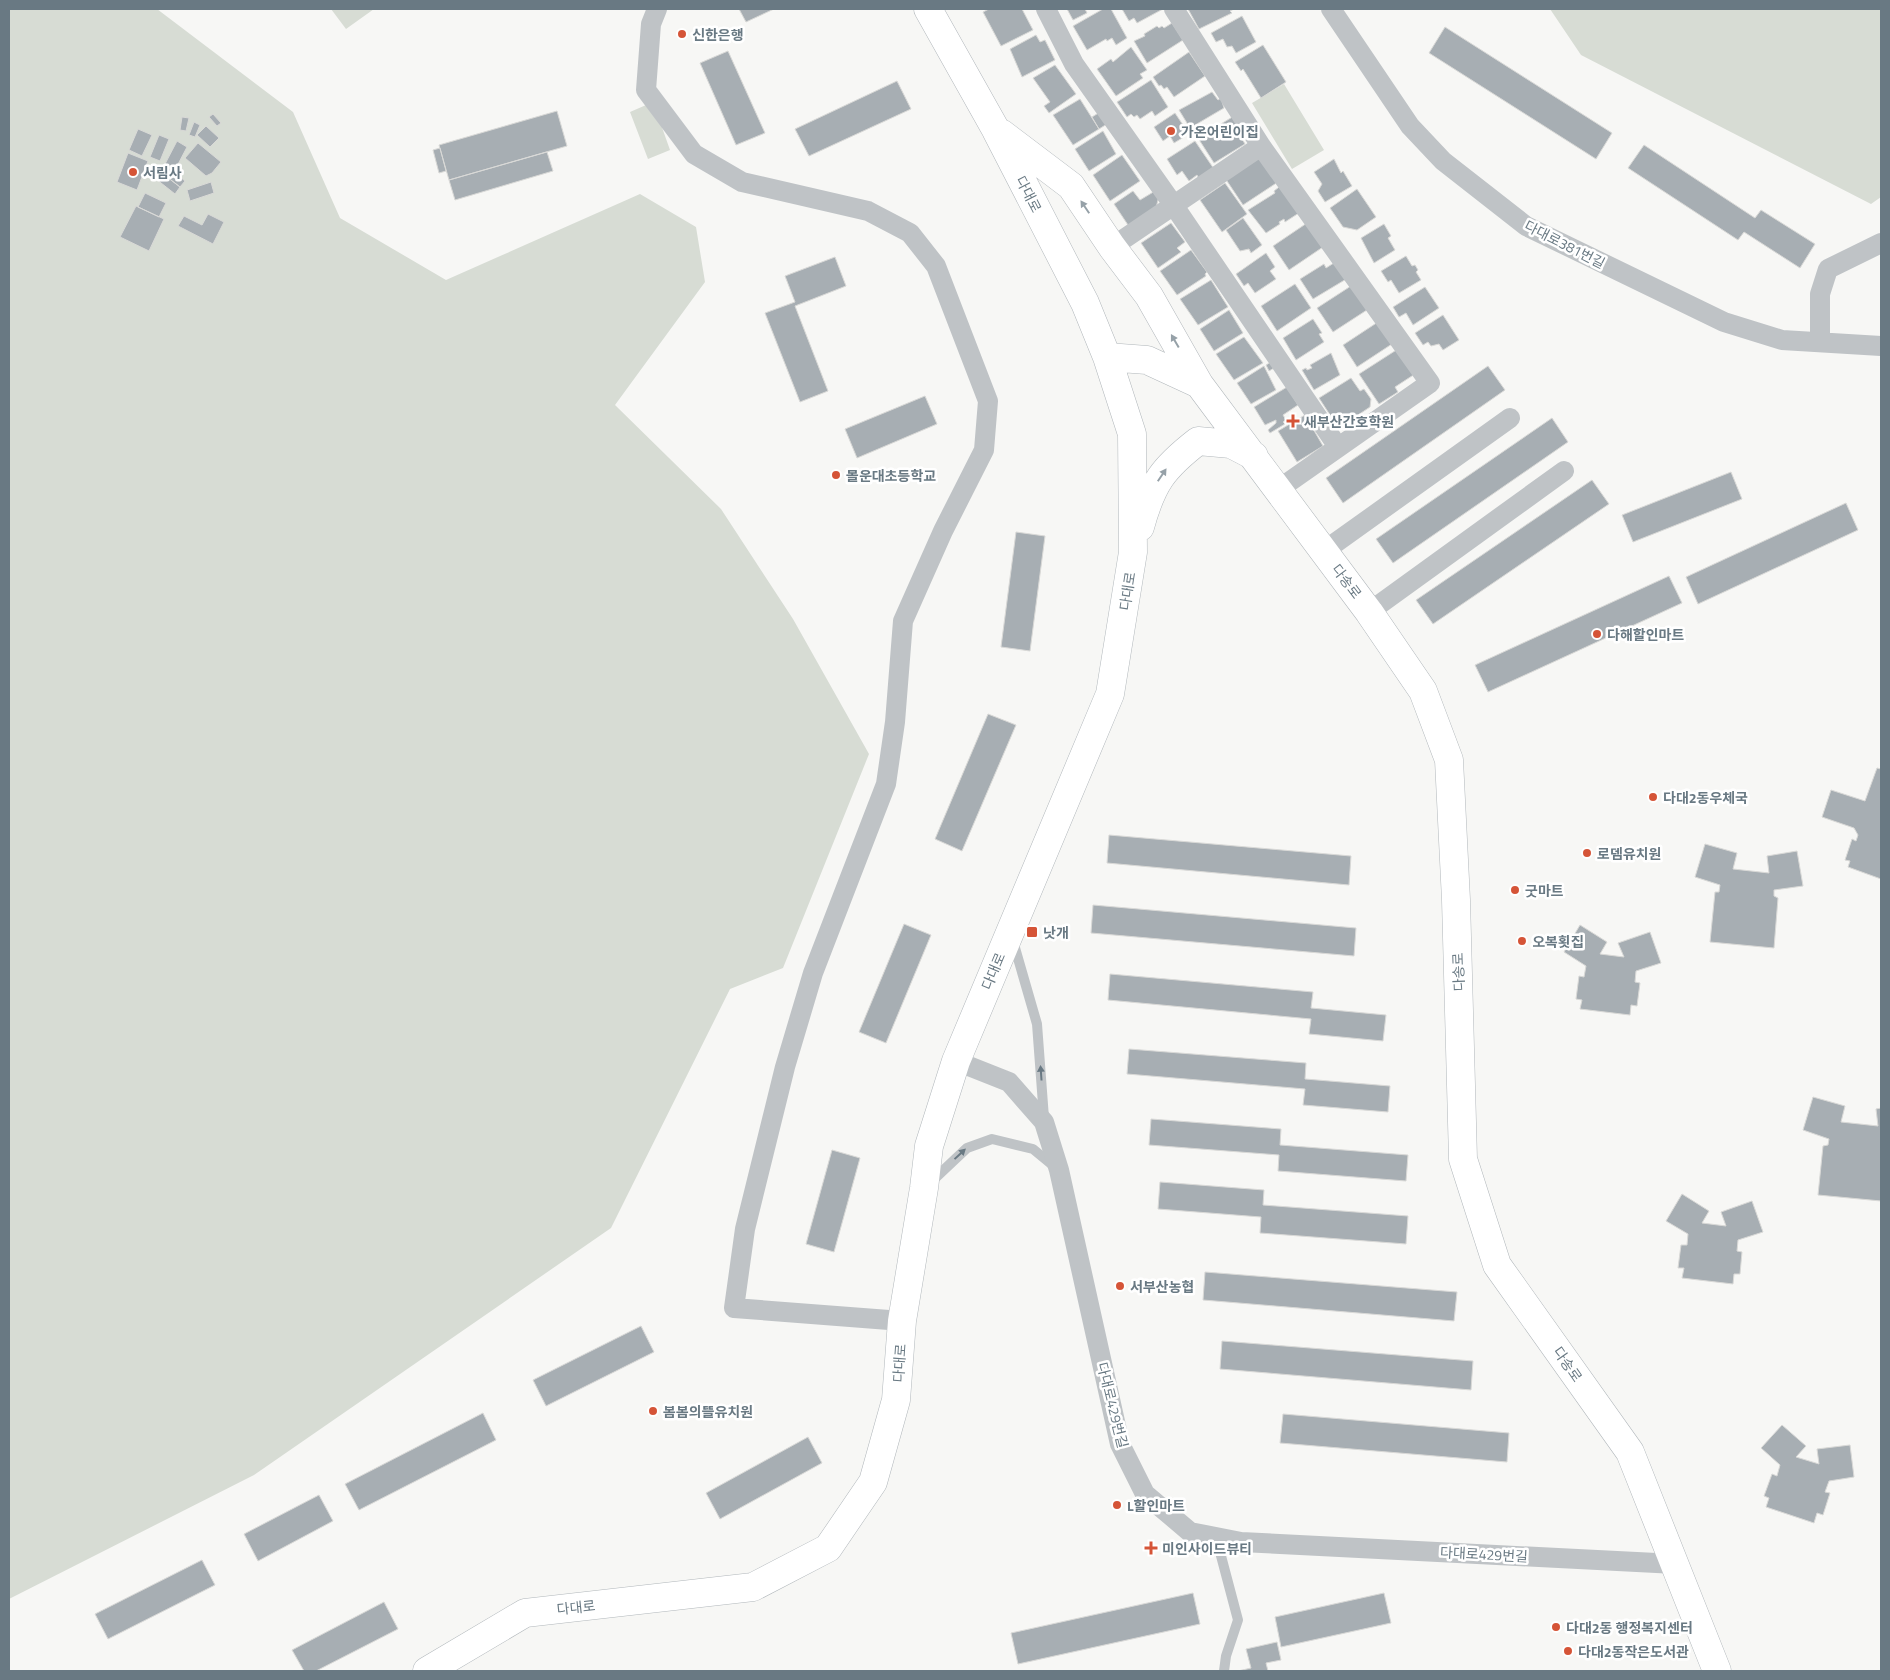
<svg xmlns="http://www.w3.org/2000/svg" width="1890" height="1680" font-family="'Titillium Web','Noto Sans KR',sans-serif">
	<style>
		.green { fill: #d7dcd4 }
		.building { fill: #a7aeb3; stroke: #d9d9d7 }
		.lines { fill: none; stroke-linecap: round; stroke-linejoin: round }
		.secondary-casing { stroke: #b1b7bb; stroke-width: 29 }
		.service { stroke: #bfc3c6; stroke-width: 10 }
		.minor { stroke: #bfc3c6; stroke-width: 20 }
		.secondary { stroke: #fff; stroke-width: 28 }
		.oneway { fill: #96a1a8 }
		.oneway2 { fill: #697983 }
		.poi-dot { fill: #d55437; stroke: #fff; stroke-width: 2 }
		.labels { text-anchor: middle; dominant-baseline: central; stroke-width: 5; stroke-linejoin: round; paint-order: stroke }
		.poi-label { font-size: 14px; font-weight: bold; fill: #697983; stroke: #fff; text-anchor: start }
		.street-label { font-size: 14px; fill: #697983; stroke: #fff }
	</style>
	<rect width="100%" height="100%" fill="#f7f7f5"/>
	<path class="green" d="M9,9h148l136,103 47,106 106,62 194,-86 56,33 9,55 -90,123 106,104 72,110 76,135 -86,214 -53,21 -119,239 -357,247 -245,124z
		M331,9h43l-28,20z
		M1550,9h331v188l-10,7 -290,-149z
		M1284,84l40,66 -32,19 -40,-66z
		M653,102l17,48 -22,9 -18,-47z"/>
	<path class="building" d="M739,9h35l-28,13z
		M989,9h33l11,21 -32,16 -18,-34z
		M1067,9h18l2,4 -14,7z
		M1103,9h8l16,29 -11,7 -4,-7 -5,3 -1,-2 -19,11 -14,-24z
		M1122,9h41l-26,14 -3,-5 -5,3z
		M1188,9h46l-4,2 2,2 -33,16z
		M1242,16l14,26 -20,11 -4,-7 -5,1 -4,-8 -7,3 -5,-9z
		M1172,23l11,17 -36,23 -13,-22 11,-5 -1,-2 13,-8 2,2 3,-2 2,2z
		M1445,27l167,106 -16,26 -167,-106z
		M1036,35l4,7 5,-2 10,20 -33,17 -12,-28z
		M1263,45l23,37 -25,16 -18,-29 -2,2 -6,-9z
		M1131,47l16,23 -7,4 3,4 -27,18 -19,-27 14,-10 2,3z
		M728,51l37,82 -29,12 -36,-82z
		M1189,52l16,24 -31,21 -7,-10 -3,2 -3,-4 -2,1 -6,-9z
		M1055,65l21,29 -27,19 -5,-7 6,-4 -17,-24z
		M1151,80l17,27 -13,9 -3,-5 -12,8 -3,-4 -3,2 -3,-3 -4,3 -10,-15z
		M897,81l14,28 -102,47 -14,-27z
		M1212,92l6,8 3,-2 3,10 -34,20 -11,-18z
		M1080,99l19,30 -26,16 -20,-30z
		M557,111l10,35 -118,34 -10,-35z
		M1100,112l7,12 -8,5 -7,-12z
		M1175,113l14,21 -15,9 -4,-7 -7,5 -9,-14z
		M213,114l8,9 -4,3 -8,-9z
		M1234,116l13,20 -5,3 3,5 -31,19 -16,-25z
		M182,117l7,1 -3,13 -6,-1z
		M194,122l6,3 -5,12 -6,-2z
		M206,126l13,12 -9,9 -13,-12z
		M138,129l14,6 -10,21 -13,-6z
		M1103,131l13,23 -27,17 -14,-22z
		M159,135l10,4 -9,22 -10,-4z
		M177,141l10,6 -12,23 -10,-6z
		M1195,141l19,28 -15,10 -2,-4 -8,6 -7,-10 -5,4 -10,-16z
		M198,143l23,19 -9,11 -6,3 -21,-18z
		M1644,145l111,73 6,-8 54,34 -15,24 -56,-36 -6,8 -110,-72z
		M440,148l6,23 -7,2 -6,-23z
		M547,152l6,19 -98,29 -6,-20z
		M128,153l20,8 -11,29 -20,-8z
		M1122,155l18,26 -30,20 -17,-26z
		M1255,158l13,3 13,19 -38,25 -18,-27z
		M1334,159l7,14 2,-2 9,15 -27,16 -7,-11 4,-7 -8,-12z
		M168,167l17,14 -5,6 -17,-13z
		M161,172l19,15 -5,7 -19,-15z
		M211,182l3,11 -24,8 -3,-11z
		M1225,183l22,31 -25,18 -22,-32z
		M1283,184l19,27 -17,11 -1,-3 -5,3 1,2 -14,9 -18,-23 27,-17 -1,-2z
		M1357,189l19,28 -19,13 -14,-3 -13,-19z
		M1133,191l7,9 15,-9 4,5 -4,16 -25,16 -16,-24z
		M145,193l21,10 -7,14 -21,-10z
		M136,206l28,13 -15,32 -29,-14z
		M208,214l16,8 -11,22 -35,-18 6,-10 18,9z
		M1243,218l19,27 -11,8 -2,-4 -9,2 -14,-21z
		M1171,223l14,19 -8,6 4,4 -23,16 -17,-25z
		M1307,223l16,24 -34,23 -16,-24z
		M1384,224l7,12 -3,2 7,12 -21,13 -13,-25z
		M1191,250l16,22 -2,2 1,2 -29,19 -17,-24z
		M1266,253l9,14 -5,4 6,8 -21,14 -7,-10 -4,3 -8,-12z
		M1406,256l6,10 3,-1 3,5 -2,2 5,8 -22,13 -8,-13 -3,2 -7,-11z
		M835,257l11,29 -51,20 33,85 -28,11 -35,-89 30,-11 -10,-26z
		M1337,261l11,17 -35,21 -13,-20 24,-15 2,4z
		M1211,280l17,27 -30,18 -18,-26z
		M1295,284l16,24 -34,23 -16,-25z
		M1354,284l16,24 -37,24 -16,-24z
		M1425,287l14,21 -26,17 -7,-12 -7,4 -6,-10z
		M1229,310l14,23 -29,18 -14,-22z
		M1443,315l16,25 -16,10 -4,-6 -8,2 -3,-4 -5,3 -8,-12z
		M1313,319l9,14 -3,1 5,8 -28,18 -13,-22z
		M1381,320l14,22 -38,25 -14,-22z
		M1244,337l19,26 -29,17 -18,-26z
		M1401,347l17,25 -23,15 3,5 -19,12 -20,-30z
		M1331,353l9,22 -26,15 -12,-20 4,-2 1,2 5,-2 -2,-3z
		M1276,359l3,6 -10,6 -3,-6z
		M1264,366l12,24 -25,14 -14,-21z
		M1488,366l17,24 -162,113 -17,-25z
		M1351,378l9,13 4,-2 7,10 -1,8 -24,16 -14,-5 -13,-20z
		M1287,387l11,18 -15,10 3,5 -3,2 2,2 -15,9 -2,-3 8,-7v-3l-11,5 -11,-18z
		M925,396l12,28 -80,34 -12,-29z
		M1305,415l18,31 -26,16 -19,-31z
		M1552,418l16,24 -175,121 -17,-24z
		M1731,472l11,27 -109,43 -11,-27z
		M1592,480l17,24 -176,120 -17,-24z
		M1846,503l12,27 -160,74 -12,-27z
		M1016,532l29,4 -15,115 -29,-4z
		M1669,576l13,27 -194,89 -13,-27z
		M988,714l28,11 -54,126 -27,-12z
		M1877,768l4,1v110l-33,-12 2,-6 -5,-1 7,-21 4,2 2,-6 -4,-7 -32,-11 9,-27 34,11z
		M1109,835l242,21 -2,29 -242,-22z
		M1705,844l32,9 -4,16 36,4 -2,-17 30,-5 6,35 -29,4v6l4,2 -4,50 -64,-6 5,-50h4l1,-7 -25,-8z
		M1093,905l263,23 -2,28 -263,-23z
		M904,924l27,11 -45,108 -27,-11z
		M1580,925l27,17 -7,12 24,3 -6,-14 32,-11 11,31 -25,8 -1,11 5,1 -3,23 -6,-1 -1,10 -50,-6 2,-9 -6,-1 3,-23 5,1 2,-11 -22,-14z
		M1110,974l203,18 -2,16 75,7 -3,26 -74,-7 2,-15 -203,-19z
		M1129,1049l177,14 -1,16 85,7 -2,26 -85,-7 2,-16 -178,-15z
		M1813,1097l32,9 -4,16 37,4 -2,-17 5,-1v93l-63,-6 5,-49 5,-1 1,-6 -26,-9z
		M1151,1119l130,10 -1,16 128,10 -2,26 -128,-10 1,-16 -130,-10z
		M832,1150l28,8 -26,94 -28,-8z
		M1160,1182l104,8 -1,15 145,11 -2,28 -146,-11 1,-16 -103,-8z
		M1682,1194l27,17 -7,12 24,3 -5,-14 31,-11 11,31 -25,8 -1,11 5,1 -2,22h-6l-1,10 -51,-6 2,-10h-6l3,-23h6l1,-11 -22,-13z
		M1205,1272l252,20 -3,29 -251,-21z
		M641,1326l13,26 -108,54 -13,-26z
		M1222,1341l251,20 -2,29 -251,-21z
		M483,1413l13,27 -137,70 -14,-26z
		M1283,1414l226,19 -2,29 -227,-19z
		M1782,1425l24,21 -10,11 23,7 -2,-15 33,-4 4,32 -25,4 -4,11 5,1 -7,22 -6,-2 -3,10 -48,-16 3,-9 -5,-2 8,-22 5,2 3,-11 -19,-17z
		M808,1437l14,26 -102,56 -14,-26z
		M319,1495l14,26 -75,40 -14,-27z
		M202,1560l13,25 -107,54 -13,-25z
		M1193,1593l7,31 -182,40 -7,-31z
		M1384,1593l7,30 -110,24 -6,-30z
		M384,1602l14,27 -82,42h-12l-12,-21z
		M1277,1642l4,18 -15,3 2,8h-30l13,-3 -5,-19z"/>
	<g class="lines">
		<defs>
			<path id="secondary" d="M1001,133l70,53 41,61 37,49 50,88
				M1107,357l40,3 52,24 170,228 54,79 26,69 7,140 7,259 34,106 133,187 87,219
				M1140,527c12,-44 23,-59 58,-86l33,3 23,12
				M427,1671l98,-58 228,-26 75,-39 45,-66 23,-82 6,-79 22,-133 5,-42 27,-85 154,-367 23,-142 -1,-118 -25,-77 -22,-54 -89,-173 -68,-121"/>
		</defs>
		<use href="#secondary" class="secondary-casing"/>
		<path class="service" d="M1013,941l24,83 7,94
			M931,1182l36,-34 25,-9 41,10 23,19
			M1216,1537l22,83 -12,36 -2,15"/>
		<path class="minor" d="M657,9l-6,15 -5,66 48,64 48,28 126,29 42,22 26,33 52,135 -4,49 -41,81 -40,90 -8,101 -9,62 -73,189 -28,94 -40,162 -11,79 168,13
			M1046,9l28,55 96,136 168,247
			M1174,9l87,137 169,237 -151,106
			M1331,9l79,117 33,35 83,65 198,96 58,18 99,6
			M1112,247l149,-101
			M1820,342v-48l8,-25 53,-26
			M1324,551l186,-133
			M1369,612l195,-141
			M956,1061l53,21 35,40 15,48 61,274 25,50 45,38 51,10 435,22"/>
		<use href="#secondary" class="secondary"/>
	</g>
	<defs><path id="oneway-solid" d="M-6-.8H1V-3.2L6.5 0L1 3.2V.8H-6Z" transform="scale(1.25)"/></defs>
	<g class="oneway">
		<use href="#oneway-solid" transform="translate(1085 207) rotate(-124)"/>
		<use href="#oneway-solid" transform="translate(1175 341) rotate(-120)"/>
		<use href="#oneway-solid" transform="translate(1162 475) rotate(-56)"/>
	</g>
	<g class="oneway2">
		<use href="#oneway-solid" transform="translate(1041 1073) rotate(-94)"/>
		<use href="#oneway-solid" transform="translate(960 1154) rotate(-43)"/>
	</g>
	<g class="poi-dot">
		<circle cx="682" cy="34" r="5"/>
		<circle cx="1171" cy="131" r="5"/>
		<circle cx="133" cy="172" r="5"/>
		<path d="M1290.5 413.5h5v5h5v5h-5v5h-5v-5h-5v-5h5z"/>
		<circle cx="836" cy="475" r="5"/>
		<circle cx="1597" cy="634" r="5"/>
		<circle cx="1653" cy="797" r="5"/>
		<circle cx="1587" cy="853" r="5"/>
		<circle cx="1515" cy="890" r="5"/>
		<rect x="1026" y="926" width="12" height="12" rx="2.5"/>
		<circle cx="1522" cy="941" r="5"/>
		<circle cx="1120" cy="1286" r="5"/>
		<circle cx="653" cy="1411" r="5"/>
		<circle cx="1117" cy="1505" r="5"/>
		<path d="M1148.5 1540.5h5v5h5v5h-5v5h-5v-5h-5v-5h5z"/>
		<circle cx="1556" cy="1627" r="5"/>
		<circle cx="1568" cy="1651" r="5"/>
	</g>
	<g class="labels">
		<g class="poi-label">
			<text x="692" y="34">신한은행</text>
			<text x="1181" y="131">가온어린이집</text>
			<text x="143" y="172">서림사</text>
			<text x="1304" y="421">새부산간호학원</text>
			<text x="846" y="475">몰운대초등학교</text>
			<text x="1607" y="634">다해할인마트</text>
			<text x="1663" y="797">다대2동우체국</text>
			<text x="1597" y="853">로뎀유치원</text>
			<text x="1525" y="890">굿마트</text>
			<text x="1043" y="932">낫개</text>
			<text x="1532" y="941">오복횟집</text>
			<text x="1130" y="1286">서부산농협</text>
			<text x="663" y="1411">봄봄의뜰유치원</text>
			<text x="1127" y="1505">L할인마트</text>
			<text x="1162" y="1548">미인사이드뷰티</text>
			<text x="1566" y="1627">다대2동 행정복지센터</text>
			<text x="1578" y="1651">다대2동작은도서관</text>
		</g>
		<g class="street-label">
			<text transform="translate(1029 194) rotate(63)">다대로</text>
			<text transform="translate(1565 244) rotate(27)">다대로381번길</text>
			<text transform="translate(1347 581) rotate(53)">다송로</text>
			<text transform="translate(1127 591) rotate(-81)">다대로</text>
			<text transform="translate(993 971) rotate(-67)">다대로</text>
			<text transform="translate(1458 972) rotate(-92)">다송로</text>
			<text transform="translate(899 1363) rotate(-86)">다대로</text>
			<text transform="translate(1568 1364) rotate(55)">다송로</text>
			<text transform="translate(1113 1405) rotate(76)">다대로429번길</text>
			<text transform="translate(1484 1554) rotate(3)">다대로429번길</text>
			<text transform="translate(576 1607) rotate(-6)">다대로</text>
		</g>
	</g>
	<rect width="1890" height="1680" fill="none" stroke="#697983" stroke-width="20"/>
</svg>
